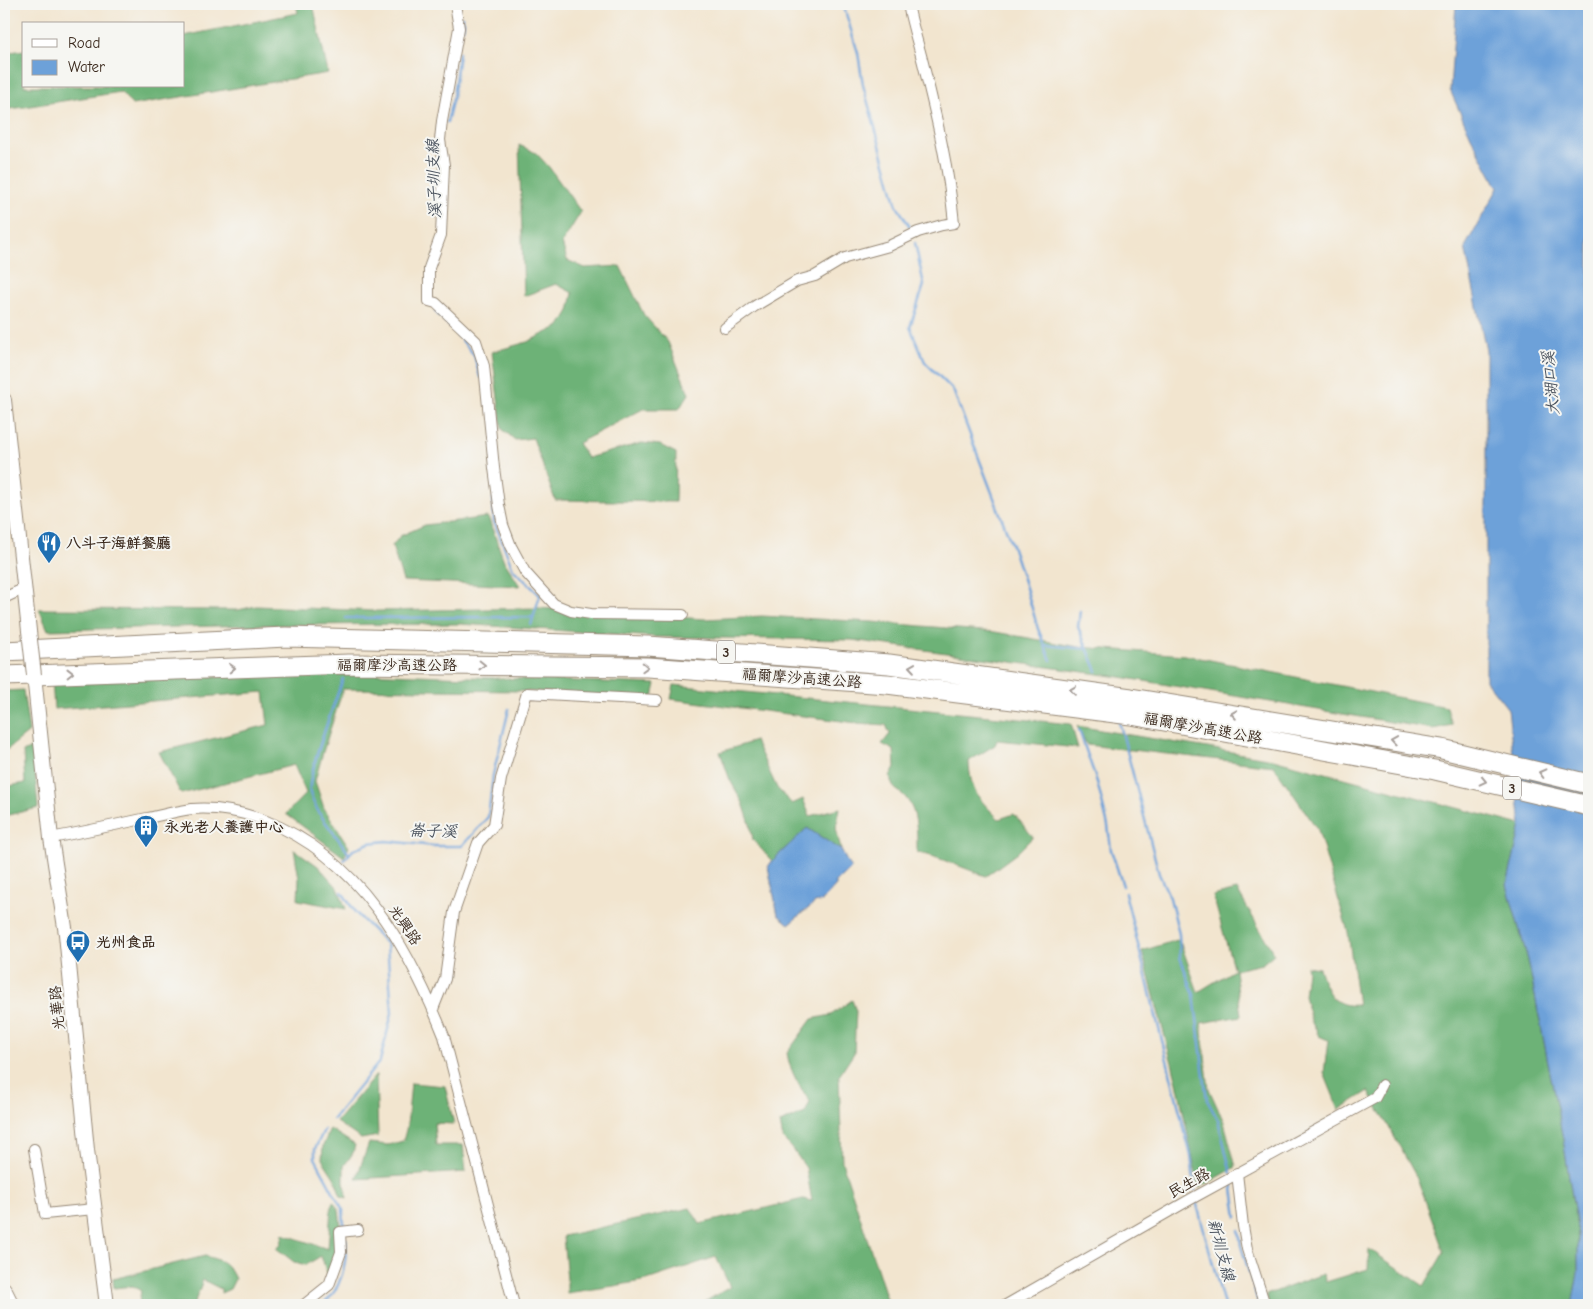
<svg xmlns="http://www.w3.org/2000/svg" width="1593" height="1309" font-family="'Comic Neue','LXGW WenKai TC',sans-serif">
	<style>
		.forest { fill: #6db277; stroke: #546e4a }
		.water { fill: #6da1d9; stroke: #54667c }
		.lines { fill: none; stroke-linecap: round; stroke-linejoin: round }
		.stream { stroke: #6da1d9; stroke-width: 2.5 }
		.street-casing { stroke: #968876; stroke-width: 12 }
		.secondary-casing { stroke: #968876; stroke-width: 16 }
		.highway-casing { stroke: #968876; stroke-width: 21 }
		.street { stroke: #fff; stroke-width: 10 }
		.secondary { stroke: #fff; stroke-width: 14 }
		.highway { stroke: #fff; stroke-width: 19 }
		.secondary-bridge-casing { stroke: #968876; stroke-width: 16; stroke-linecap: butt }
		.secondary-bridge { stroke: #fff; stroke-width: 14 }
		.oneway { stroke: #a79f9a }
		.labels { text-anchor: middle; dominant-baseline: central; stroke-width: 4; stroke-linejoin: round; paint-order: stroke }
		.shield { fill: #f6f6f2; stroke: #73675e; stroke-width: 1 }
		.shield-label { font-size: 14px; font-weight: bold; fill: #3b2a1e }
		.poi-label { font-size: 15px; font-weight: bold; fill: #3b2a1e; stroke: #f6f6f2; text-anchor: start }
		.street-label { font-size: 15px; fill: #3b2a1e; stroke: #f6f6f2 }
		.water-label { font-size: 16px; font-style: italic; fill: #4c545f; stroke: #f6f6f2 }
	</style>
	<rect width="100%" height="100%" fill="#f6f6f2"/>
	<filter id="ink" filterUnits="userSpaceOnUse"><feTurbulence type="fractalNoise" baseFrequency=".02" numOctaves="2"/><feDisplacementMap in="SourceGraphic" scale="10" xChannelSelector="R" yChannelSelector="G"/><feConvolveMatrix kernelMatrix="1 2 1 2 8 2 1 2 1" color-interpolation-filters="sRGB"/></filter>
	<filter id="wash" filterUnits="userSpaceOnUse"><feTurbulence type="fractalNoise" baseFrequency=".0096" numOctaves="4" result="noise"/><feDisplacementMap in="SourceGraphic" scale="20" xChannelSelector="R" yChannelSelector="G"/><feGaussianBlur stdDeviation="1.12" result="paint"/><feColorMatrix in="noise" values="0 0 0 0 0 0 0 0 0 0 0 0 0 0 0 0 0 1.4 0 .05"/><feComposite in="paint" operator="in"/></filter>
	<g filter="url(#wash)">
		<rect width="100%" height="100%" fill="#f2e5cf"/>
		<path class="forest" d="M296,4h17l15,69 -196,32 -11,-13 -117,18v-57l20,-3v36h160v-50l114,-23z
			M519,145l17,8 13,14 32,45 -19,31 5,17 18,8 35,-2 24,49 24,27 21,52 -10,15h-36l-65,34 9,15 55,-15 18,2 16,8 -1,49 -120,-2 -22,-62 -18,2 -13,-11 -10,-77 35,-10 33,-16 9,-15 4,-18 -17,-9 -32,12z
			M488,517l16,44 16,25 -117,-5 -11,-35 8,-10 25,-11z
			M256,606l121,5 162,-3 166,11 57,-3 111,6 122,10 84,15 106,8 262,52 5,18 -19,4 -313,-52 -268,-37 -196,-3 -195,-13 -200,1 -213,5 -9,-21 199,1z
			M363,673l293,11 -3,13 -134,-6 -176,-2 -20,63 -8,29 9,27 25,39 -5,10 -58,-43 20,-21 -12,-28 -113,29 -22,-42 109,-27 -4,-33 -210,17 -2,-29z
			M674,685l397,39 7,24 -81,-8 -2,5 -26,16c1,31 10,38 30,58l15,-5 19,23 -16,16 -31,23c-23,-8 -45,-18 -69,-24 0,-18 1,-39 -11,-54 -10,-11 -13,-6 -16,-22l5,-9 -1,-17 -12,-6 8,-10 -4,-9 -29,-2 -186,-24z
			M23,690l6,42 -21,17 -4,1v-59z
			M1077,726l196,33 248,66 -14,60 21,75 35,179 15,95v39l-6,32h-303l-3,-10 57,-21 3,8 42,-13 1,-20 55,37 20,-34 -27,-74 -48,-87 -30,19 -15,-37 4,-33 -9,-4 -8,-15 -7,-25 3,-25 -1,-5 13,2c7,21 12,40 39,37l-10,-73 -30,-102 -44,-64 -187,-21z
			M755,741l22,47 15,16 11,-5 7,17 30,-8 -4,20 5,22 -34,-22 -35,33 -19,-21 -3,-16 -7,-21 -13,-23 -10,-28z
			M33,747l5,61 -34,8v-29l21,-4 -2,-31z
			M294,849l24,17 20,22 8,21 -48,-9 1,-22z
			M1237,890l37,64 -12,10 -27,6 6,46 -40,7 8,66 15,33 12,45 -37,21 -22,-106 -35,-131 35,-11 4,4 17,48 36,-22 -21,-74z
			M852,1000l4,11 -2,42 -15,23 3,86 47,143h-190l31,-18 -14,-30 -69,23 -33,6 -47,7v-13l-4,-44 127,-28 10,16 103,-25 9,2 -6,-33 -14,-20 -9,-9 -3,-16 25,-10 5,-11c-10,-15 -20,-30 -23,-49l25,-34 19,-4z
			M376,1075l2,61 -17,3 -25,-17z
			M411,1083l34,3 9,38 -20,-1 2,22h27l3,27 -110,7 13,-36 19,2 15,-4 4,-15z
			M330,1129l25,16 -2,8 -9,13v16l3,16 -6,-2 -6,-17 -13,-20 1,-13z
			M333,1201l6,9 2,17h-5l-1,10 3,12 -10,27 -7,-20 -15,9 -12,-3 -18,-14 5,-4 2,-10 45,15 3,-42z
			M205,1256c18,5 22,6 30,23l-5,10 -9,4v-4l-18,-9 -9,24 1,1h-58l2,-2 2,-12 -8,-5 -19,2 -1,-9z"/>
		<path class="water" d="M1456,4h133v1301h-17l6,-32v-39l-15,-95 -35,-179 -21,-75 14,-60 -13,-116 -22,-28v-330l-21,-104 33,-59 -27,-51 -21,-47z
			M807,828l34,22 10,19 -15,13v4l-14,15 -7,2 -26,21 -11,-9 -10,-48 4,-6z"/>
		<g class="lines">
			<path class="stream" d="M843,4l15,49 5,32 34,121 13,21
				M462,17l2,5 -1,6
				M447,122l6,-25 6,-44
				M446,236l1,-6v-16
				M915,243l9,42 -14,42 15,35 28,28 60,158 14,43 11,38 13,31
				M433,271l11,-30
				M435,311l17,17 22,27 6,22
				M493,498l1,23 19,48 27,26 -9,30
				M1080,611l-2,16 19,44
				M346,618l187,-1
				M1045,645l43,4
				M343,679c-7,20 -37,98 -33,114 7,23 26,41 39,61
				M1118,720l3,8 38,146 11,24 9,36 1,23 14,38 13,105 11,20 13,53
				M1079,730l18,52 11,44 3,24 12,36
				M344,860l9,-10 16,-7 18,-2 47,5h28l26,-29 5,-42 16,-66
				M1125,893l66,263 4,34
				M333,1119l47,-58 12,-48 -5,-69 -32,-32 -13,-20
				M324,1130l-9,19v9l28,52 1,15
				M1232,1181l5,36
				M1196,1201l28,104
				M1239,1230l2,16 18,59
				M322,1305c20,-15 25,-43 24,-66"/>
		</g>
	</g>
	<g filter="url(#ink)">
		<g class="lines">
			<defs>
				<path id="street" d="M455,4l4,24 -17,93 -2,19 4,25 -3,70 -12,33v33l7,2 40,38 8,25 10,102 5,37 4,20 8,21 14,26 29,32 17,7 20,3 92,1
					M725,328l30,-22 42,-25 18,-5 30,-18 44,-12 29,-14 24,-7 12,-2c-5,-53 -17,-104 -30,-156 -5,-21 -12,-41 -16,-63
					M4,598l21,-10
					M51,838c32,-6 64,-13 96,-20 15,-3 30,-7 45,-9 24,-2 52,3 74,12 93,36 143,127 178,215l70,269
					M433,1009l12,-30 9,-67 24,-69 16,-18 7,-46 26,-86 130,7
					M34,1149l11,65 49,-5
					M1237,1173l6,53 4,23 18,56
					M304,1305l25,-20 12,-33 -1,-20 18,-2
					M1006,1305l185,-106 184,-101 7,-13"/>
				<path id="secondary" d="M4,400l26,240
					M34,675l17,163 15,96 21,216 20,155
					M4,1289l8,16"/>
				<path id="highway" d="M4,651l282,-14 362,9 241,18 242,34 311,51 147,35
					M4,676l345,-12 299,3 239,17 244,31 304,55 154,36"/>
			</defs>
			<use href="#street" class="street-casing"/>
			<use href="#secondary" class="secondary-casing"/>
			<use href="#highway" class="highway-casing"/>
			<use href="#street" class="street"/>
			<use href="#secondary" class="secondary"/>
			<use href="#highway" class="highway"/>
			<defs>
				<path id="secondary-bridge" d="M30,640l4,35"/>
			</defs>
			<use href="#secondary-bridge" class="secondary-bridge-casing"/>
			<use href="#secondary-bridge" class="secondary-bridge"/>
		</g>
		<defs><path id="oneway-chevron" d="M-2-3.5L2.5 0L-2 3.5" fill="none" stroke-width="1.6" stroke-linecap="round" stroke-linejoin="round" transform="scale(1.25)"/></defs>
		<g class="oneway">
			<use href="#oneway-chevron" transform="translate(482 665) rotate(1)"/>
			<use href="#oneway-chevron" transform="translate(645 667) rotate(2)"/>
			<use href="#oneway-chevron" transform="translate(912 667) rotate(-172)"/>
			<use href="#oneway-chevron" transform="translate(232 668) rotate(-2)"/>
			<use href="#oneway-chevron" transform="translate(70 673) rotate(-1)"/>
			<use href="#oneway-chevron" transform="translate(1073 690) rotate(-172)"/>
			<use href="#oneway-chevron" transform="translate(1234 714) rotate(-171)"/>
			<use href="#oneway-chevron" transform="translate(1394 741) rotate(-171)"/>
			<use href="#oneway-chevron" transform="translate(1542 773) rotate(-166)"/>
			<use href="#oneway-chevron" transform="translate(1483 781) rotate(13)"/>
		</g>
	</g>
	<defs>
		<symbol id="restaurant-pin" viewBox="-11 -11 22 30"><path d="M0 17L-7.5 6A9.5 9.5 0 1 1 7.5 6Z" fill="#1f6fb2" stroke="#f6f6f2"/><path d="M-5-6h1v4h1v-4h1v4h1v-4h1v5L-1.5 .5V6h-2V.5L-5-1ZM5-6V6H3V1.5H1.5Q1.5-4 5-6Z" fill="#fff"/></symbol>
		<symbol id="building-pin" viewBox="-11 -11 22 30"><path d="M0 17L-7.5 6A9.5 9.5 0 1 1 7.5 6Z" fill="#1f6fb2" stroke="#f6f6f2"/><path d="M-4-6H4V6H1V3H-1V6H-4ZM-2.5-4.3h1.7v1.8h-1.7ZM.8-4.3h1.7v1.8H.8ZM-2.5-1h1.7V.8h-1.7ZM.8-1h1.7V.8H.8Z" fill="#fff"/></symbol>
		<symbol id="bus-pin" viewBox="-11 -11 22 30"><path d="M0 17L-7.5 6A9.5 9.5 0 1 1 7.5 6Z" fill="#1f6fb2" stroke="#f6f6f2"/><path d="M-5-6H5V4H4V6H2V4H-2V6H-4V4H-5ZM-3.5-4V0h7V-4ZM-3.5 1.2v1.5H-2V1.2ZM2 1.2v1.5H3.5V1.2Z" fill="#fff"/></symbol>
	</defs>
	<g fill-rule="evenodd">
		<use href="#restaurant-pin" x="35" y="529" width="28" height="38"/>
		<use href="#building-pin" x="132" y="813" width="28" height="38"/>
		<use href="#bus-pin" x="64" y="928" width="28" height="38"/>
	</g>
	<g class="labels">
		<g class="shield">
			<rect x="717" y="640.5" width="18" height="23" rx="4"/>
			<rect x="1503" y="776.5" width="18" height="23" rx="4"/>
		</g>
		<g class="shield-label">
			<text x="726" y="652">3</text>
			<text x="1512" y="788">3</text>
		</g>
		<g class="poi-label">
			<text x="66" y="543">八斗子海鮮餐廳</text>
			<text x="164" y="827">永光老人養護中心</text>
			<text x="96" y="942">光州食品</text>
		</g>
		<g class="street-label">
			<text x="397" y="665">福爾摩沙高速公路</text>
			<text transform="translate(802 678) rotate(4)">福爾摩沙高速公路</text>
			<text transform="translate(1203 728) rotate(10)">福爾摩沙高速公路</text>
			<text transform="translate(405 925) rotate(56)">光興路</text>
			<text transform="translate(57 1008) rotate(-96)">光華路</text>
			<text transform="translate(1189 1183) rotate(-29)">民生路</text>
		</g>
		<g class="water-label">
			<text transform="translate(434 179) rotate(-92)">溪子圳支線</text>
			<text transform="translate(1551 383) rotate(-95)">大湖口溪</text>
			<text transform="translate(433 831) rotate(2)">崙子溪</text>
			<text transform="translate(1221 1250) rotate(75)">新圳支線</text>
		</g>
	</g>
	<rect width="1593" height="1309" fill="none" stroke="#f6f6f2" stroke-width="20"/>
	<rect x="22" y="22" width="162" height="65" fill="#f6f6f2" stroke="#aba49d"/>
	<rect x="32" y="39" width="25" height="8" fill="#ffffff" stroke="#aba49d"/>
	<text x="68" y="48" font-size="15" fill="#3b2a1e">Road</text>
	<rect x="32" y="60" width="25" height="15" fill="#6da1d9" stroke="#aba49d"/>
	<text x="68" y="72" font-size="15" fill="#3b2a1e">Water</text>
</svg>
